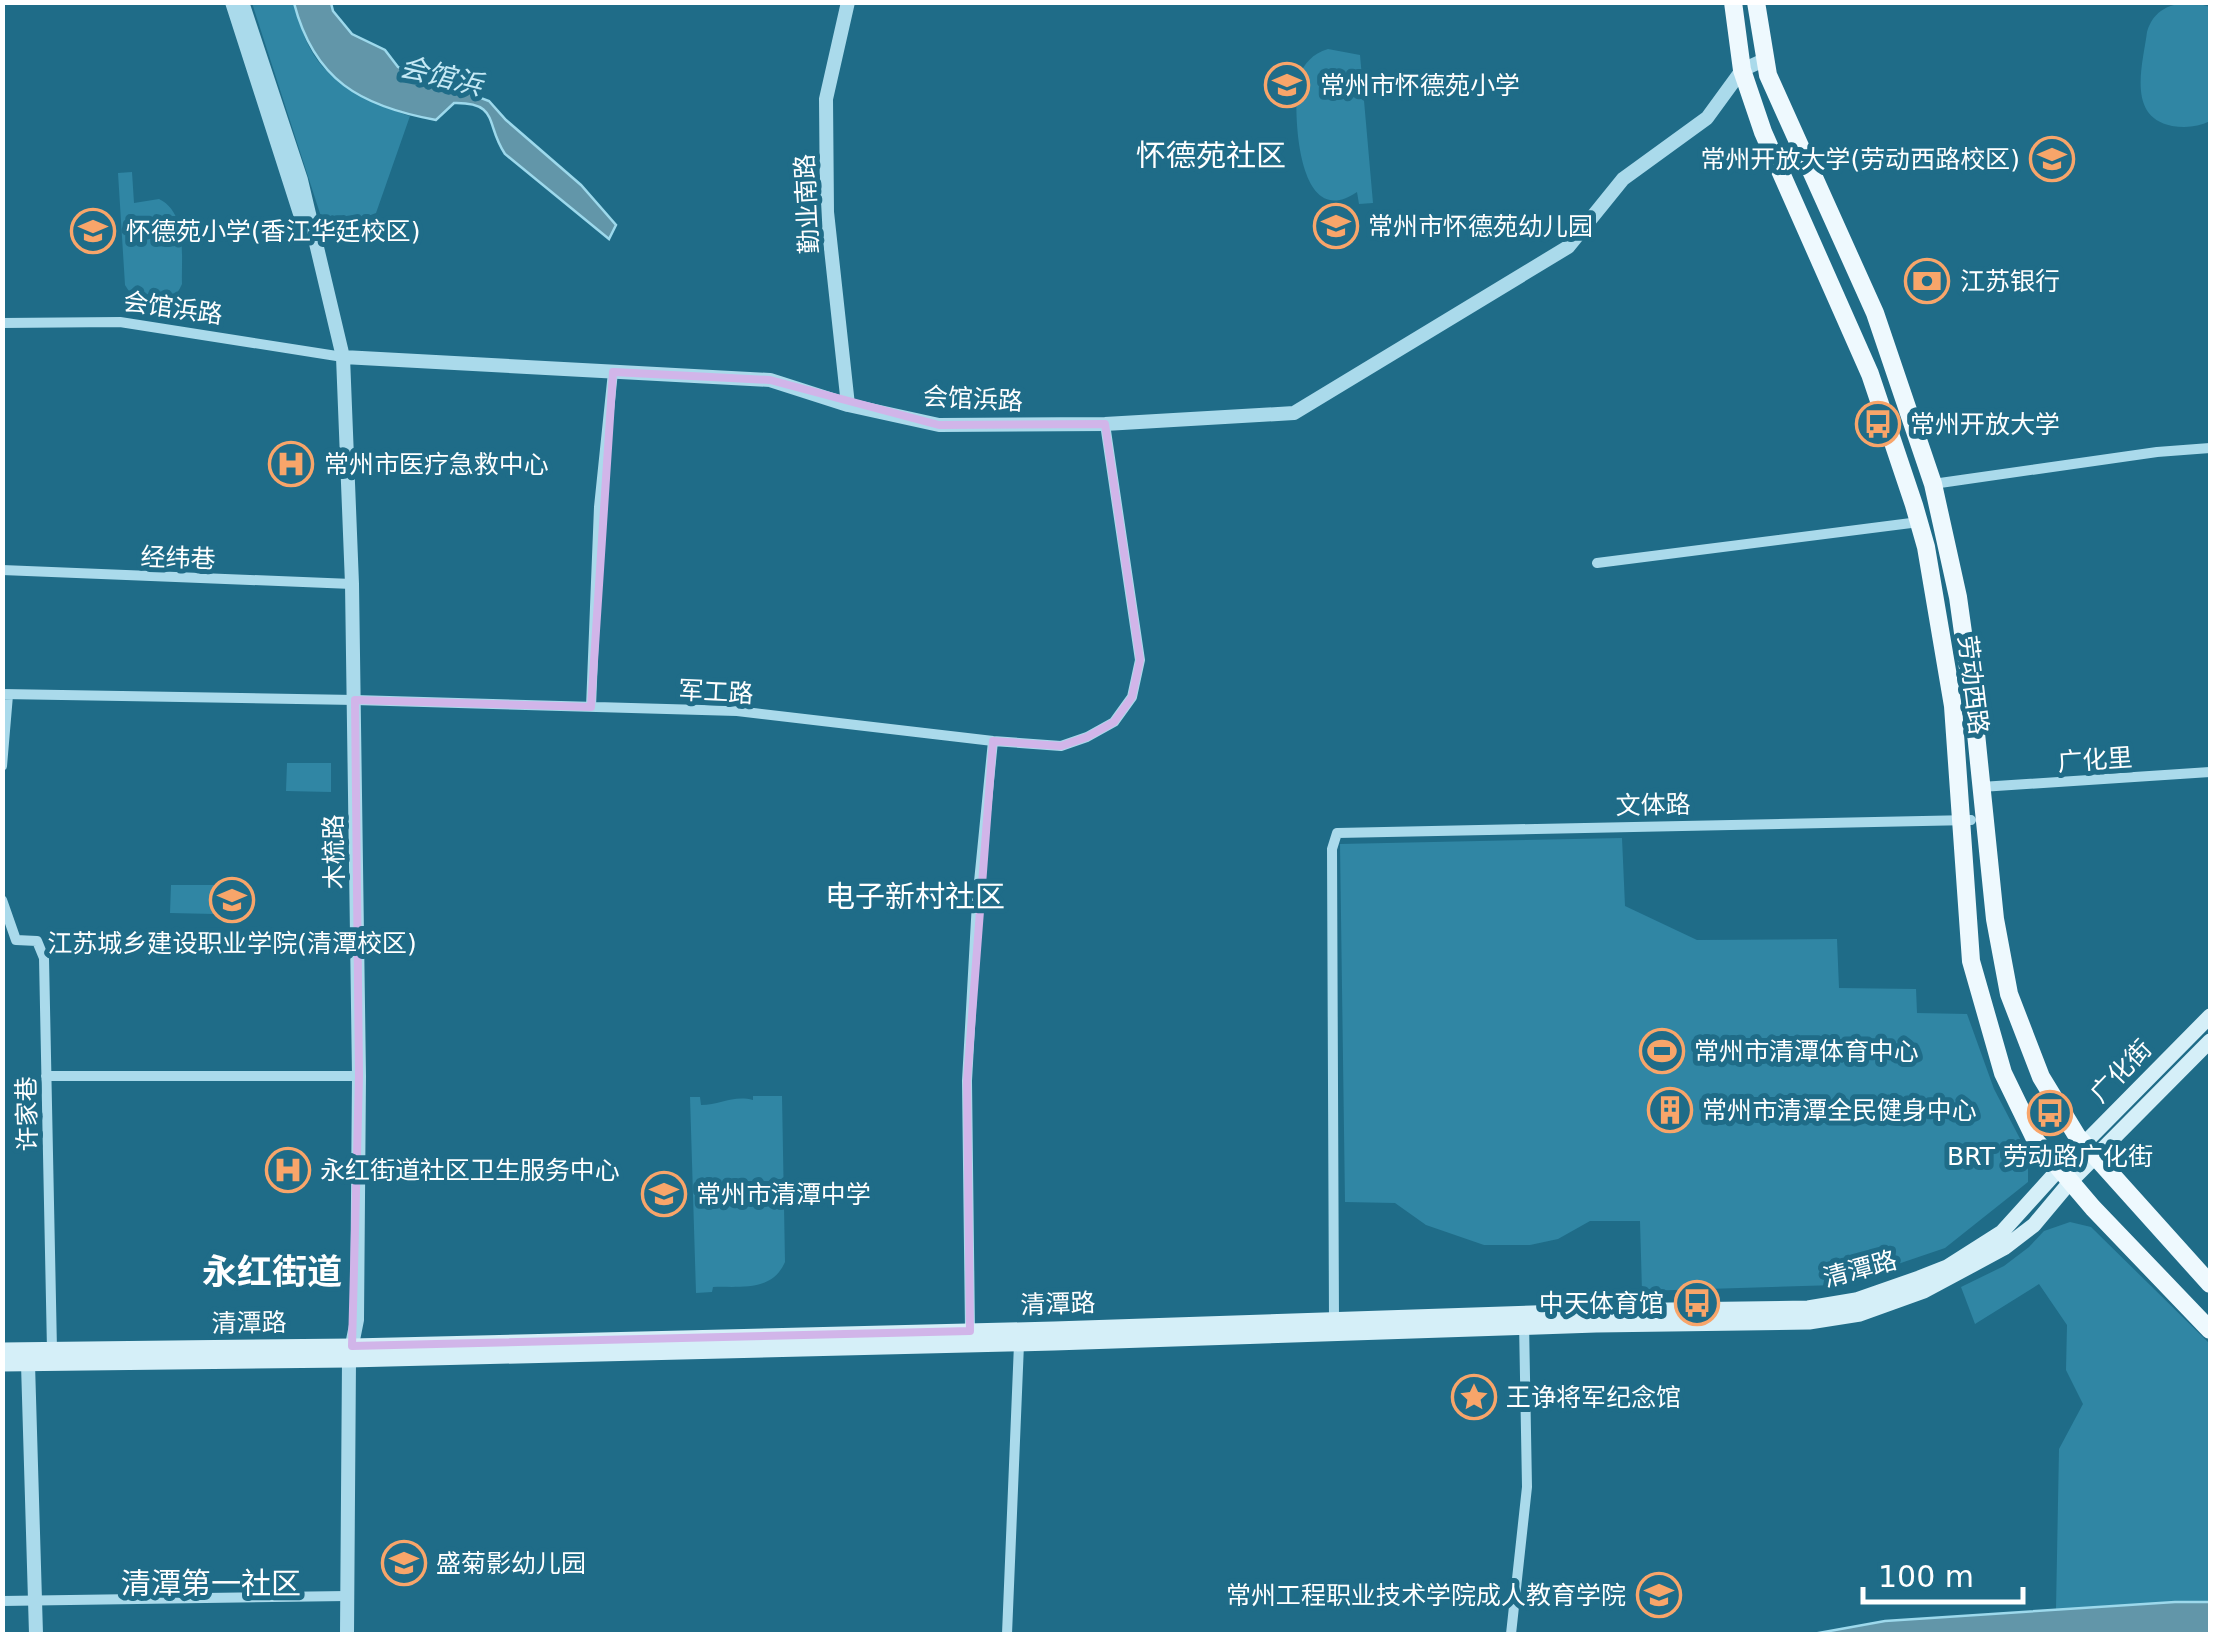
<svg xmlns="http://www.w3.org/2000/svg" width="2213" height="1637" font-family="'DejaVu Sans','Noto Sans SC',sans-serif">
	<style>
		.green { fill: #3086a4 }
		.water { fill: #6296a9; stroke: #9dd9ec; stroke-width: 2.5 }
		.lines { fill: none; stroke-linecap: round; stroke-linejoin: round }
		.minor { stroke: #aadaeb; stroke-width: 10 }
		.tertiary { stroke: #aadaeb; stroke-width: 14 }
		.secondary { stroke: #d5eff8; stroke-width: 15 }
		.primary { stroke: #eef9fe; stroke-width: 18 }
		.marked { fill: none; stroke: #d1b5e9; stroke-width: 8; stroke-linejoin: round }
		.labels { text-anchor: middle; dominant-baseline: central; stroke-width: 10; stroke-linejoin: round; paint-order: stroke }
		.poi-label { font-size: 25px; fill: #fff; stroke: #1f6c88; text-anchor: start }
		.street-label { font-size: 25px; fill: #fff; stroke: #1f6c88 }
		.water-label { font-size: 28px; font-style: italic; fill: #c5e9f5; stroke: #1f6c88 }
		.quarter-label { font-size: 30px; fill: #fff; stroke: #1f6c88 }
		.district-label { font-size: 35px; font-weight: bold; fill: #fff; stroke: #1f6c88 }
	</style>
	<rect width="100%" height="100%" fill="#1f6c88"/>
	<path class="green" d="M252,3h42c14,55 29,74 80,97 12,6 24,13 36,16l-34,97 -50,19z
		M2196,3l14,4v114c-12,6 -24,7 -38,5 -46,-9 -29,-62 -25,-94 7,-24 26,-30 49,-29z
		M1328,49l32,6 13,148 -14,1 -2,-12c-61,42 -64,-83 -59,-115 7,-14 14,-23 30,-28z
		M132,172l2,31 25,-4c29,14 22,57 23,85 -11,27 -44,25 -57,1l-7,-112z
		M287,763h44v29l-45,-1z
		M1622,838l3,68 72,34 140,-1 2,49 77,1 1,24 50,1 27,75 34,65v28l-83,66 -109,37 -194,6 -2,-70h-50l-32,18 -28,6h-46l-58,-20 -31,-22 -50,-1 -5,-358z
		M171,885h44v29l-45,-1z
		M753,1096h29l3,166c-13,30 -44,24 -72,25l-1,5 -16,1 -6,-196h10l1,8c19,0 32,-10 52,-5z
		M2070,1222l21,5 119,117v258l-154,7 3,-160 24,-45 -17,-34 1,-45 -28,-41 -64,40 -14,-37 43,-21 25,-19 15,-16z"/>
	<path class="water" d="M294,3h37l2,8 19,23 33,16 13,17 91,34 17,19 75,65 35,40 -7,14 -104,-85c-20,-29 -5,-52 -51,-51l-18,17c-76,-14 -122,-40 -142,-117z
		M2175,1602h35v32h-397l72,-13z"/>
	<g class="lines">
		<path class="minor" d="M2,323l118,-1 223,35
			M1933,484l224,-32 53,-4
			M1597,563l322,-41
			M2,570l350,14
			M2,694l353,6 382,11 256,30 68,5 26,-9 27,-15 18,-25 8,-37 -35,-236
			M591,707l8,-200 14,-135
			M2,766l6,-71
			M1981,787l229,-15
			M2,900l14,40 21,1 7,17 8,392
			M46,1076h313
			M1334,1320l-2,-471 5,-16 634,-13
			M970,1331l-3,-250 10,-179 16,-161
			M2,1601l345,-5
			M1007,1634l12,-290
			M1511,1634l16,-147 -3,-165"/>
		<path class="tertiary" d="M232,2l71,221
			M242,2l59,178 42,177 9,227 7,492 -2,244 -8,40 -2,274
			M848,2l-22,97 1,113 21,193
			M343,357l427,23 78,25 91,20 166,-1 189,-11 274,-166 55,-68 84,-61 35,-48 22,-10
			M28,1364l8,270"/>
		<path class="secondary" d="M2,1350l350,-4 702,-17 541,-18 213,-3 48,-8 63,-22 28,-11 55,-35 57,-63 151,-153
			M2,1364l347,-4 705,-17 542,-18 213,-3 51,-8 64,-23 80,-43 30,-23 36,-43 140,-141"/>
		<path class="primary" d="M1733,2l9,68 21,62 107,242 44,131 12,42 27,159 18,255 32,112 33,68 57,67 117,122
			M1756,2l12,73 107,238 58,171 25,113 15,107 22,215 14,75 32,83 36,59 133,148"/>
	</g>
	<path class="marked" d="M613,372l157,8 169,45 166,-1 35,236 -8,37 -18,25 -27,15 -26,9 -68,-5 -26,340 3,250 -618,15 7,-270 -4,-376 236,7z"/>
	<defs>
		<symbol id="school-ring" viewBox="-11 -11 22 22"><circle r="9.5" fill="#1f6c88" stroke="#f8a56a" stroke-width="1.5"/><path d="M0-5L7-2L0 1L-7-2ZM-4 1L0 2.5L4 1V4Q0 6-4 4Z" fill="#f8a56a"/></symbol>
		<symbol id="university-ring" viewBox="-11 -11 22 22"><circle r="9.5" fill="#1f6c88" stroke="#f8a56a" stroke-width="1.5"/><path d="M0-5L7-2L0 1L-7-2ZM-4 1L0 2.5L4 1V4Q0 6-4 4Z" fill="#f8a56a"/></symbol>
		<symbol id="bank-ring" viewBox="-11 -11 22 22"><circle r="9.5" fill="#1f6c88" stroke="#f8a56a" stroke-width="1.5"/><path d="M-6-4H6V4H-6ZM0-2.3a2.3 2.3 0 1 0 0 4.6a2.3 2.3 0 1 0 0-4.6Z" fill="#f8a56a"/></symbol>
		<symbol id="bus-ring" viewBox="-11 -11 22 22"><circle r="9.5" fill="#1f6c88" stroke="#f8a56a" stroke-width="1.5"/><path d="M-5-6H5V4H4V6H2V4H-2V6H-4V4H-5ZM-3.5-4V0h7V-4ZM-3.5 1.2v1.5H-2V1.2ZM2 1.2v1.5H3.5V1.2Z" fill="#f8a56a"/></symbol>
		<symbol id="hospital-ring" viewBox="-11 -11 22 22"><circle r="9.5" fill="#1f6c88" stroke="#f8a56a" stroke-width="1.5"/><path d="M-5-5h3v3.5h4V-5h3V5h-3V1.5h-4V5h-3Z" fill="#f8a56a"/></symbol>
		<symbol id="stadium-ring" viewBox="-11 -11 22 22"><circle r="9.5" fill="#1f6c88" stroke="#f8a56a" stroke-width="1.5"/><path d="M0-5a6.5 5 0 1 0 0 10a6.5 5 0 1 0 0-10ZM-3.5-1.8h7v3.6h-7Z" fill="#f8a56a"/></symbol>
		<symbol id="building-ring" viewBox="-11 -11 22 22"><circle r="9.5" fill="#1f6c88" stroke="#f8a56a" stroke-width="1.5"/><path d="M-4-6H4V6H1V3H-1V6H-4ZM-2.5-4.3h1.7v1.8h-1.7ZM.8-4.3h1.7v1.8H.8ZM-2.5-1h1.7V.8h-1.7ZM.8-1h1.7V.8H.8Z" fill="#f8a56a"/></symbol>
		<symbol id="sight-ring" viewBox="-11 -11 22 22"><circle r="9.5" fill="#1f6c88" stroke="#f8a56a" stroke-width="1.5"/><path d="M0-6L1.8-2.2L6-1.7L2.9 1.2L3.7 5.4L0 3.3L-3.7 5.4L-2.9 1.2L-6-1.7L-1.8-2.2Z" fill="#f8a56a"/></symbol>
	</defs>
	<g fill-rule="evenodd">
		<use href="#school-ring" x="1262" y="60" width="50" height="50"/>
		<use href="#university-ring" x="2027" y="134" width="50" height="50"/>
		<use href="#school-ring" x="1311" y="201" width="50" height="50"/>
		<use href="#school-ring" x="68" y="206" width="50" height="50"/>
		<use href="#bank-ring" x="1902" y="256" width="50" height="50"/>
		<use href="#bus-ring" x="1853" y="399" width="50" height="50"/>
		<use href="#hospital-ring" x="266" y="439" width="50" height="50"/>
		<use href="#school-ring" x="207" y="875" width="50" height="50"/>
		<use href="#stadium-ring" x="1637" y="1026" width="50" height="50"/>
		<use href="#building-ring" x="1645" y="1085" width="50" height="50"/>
		<use href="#bus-ring" x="2025" y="1088" width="50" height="50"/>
		<use href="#hospital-ring" x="263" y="1145" width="50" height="50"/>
		<use href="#school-ring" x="639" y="1169" width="50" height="50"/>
		<use href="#bus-ring" x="1672" y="1278" width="50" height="50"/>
		<use href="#sight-ring" x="1449" y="1372" width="50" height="50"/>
		<use href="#school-ring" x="379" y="1538" width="50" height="50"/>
		<use href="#school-ring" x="1634" y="1570" width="50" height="50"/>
	</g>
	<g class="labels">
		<g class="poi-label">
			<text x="1320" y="85">常州市怀德苑小学</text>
			<text x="2020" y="159" text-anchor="end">常州开放大学(劳动西路校区)</text>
			<text x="1368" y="226">常州市怀德苑幼儿园</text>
			<text x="126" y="231">怀德苑小学(香江华廷校区)</text>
			<text x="1960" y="281">江苏银行</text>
			<text x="1910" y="424">常州开放大学</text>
			<text x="324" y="464">常州市医疗急救中心</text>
			<text x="232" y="943" text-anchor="middle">江苏城乡建设职业学院(清潭校区)</text>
			<text x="1694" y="1051">常州市清潭体育中心</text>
			<text x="1702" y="1110">常州市清潭全民健身中心</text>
			<text x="2050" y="1156" text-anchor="middle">BRT 劳动路广化街</text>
			<text x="320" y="1170">永红街道社区卫生服务中心</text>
			<text x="696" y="1194">常州市清潭中学</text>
			<text x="1664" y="1303" text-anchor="end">中天体育馆</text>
			<text x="1506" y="1397">王诤将军纪念馆</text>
			<text x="436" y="1563">盛菊影幼儿园</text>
			<text x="1626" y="1595" text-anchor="end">常州工程职业技术学院成人教育学院</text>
		</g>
		<g class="street-label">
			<text transform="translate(807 204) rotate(-93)">勤业南路</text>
			<text transform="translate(173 308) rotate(8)">会馆浜路</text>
			<text transform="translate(973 399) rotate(3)">会馆浜路</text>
			<text transform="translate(178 558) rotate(2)">经纬巷</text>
			<text transform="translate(1973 685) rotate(83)">劳动西路</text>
			<text transform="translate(716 692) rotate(3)">军工路</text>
			<text transform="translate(2095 760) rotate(-4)">广化里</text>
			<text transform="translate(1653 805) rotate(-1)">文体路</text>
			<text transform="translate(334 852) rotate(-91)">木梳路</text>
			<text transform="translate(2121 1071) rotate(-46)">广化街</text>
			<text transform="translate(27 1114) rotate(-91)">许家巷</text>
			<text transform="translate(1860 1269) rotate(-15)">清潭路</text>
			<text transform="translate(1058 1304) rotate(-2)">清潭路</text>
			<text transform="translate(249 1323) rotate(-1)">清潭路</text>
		</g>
		<g class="water-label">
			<text transform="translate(441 76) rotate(14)">会馆浜</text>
		</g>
		<g class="quarter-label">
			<text x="1211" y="155">怀德苑社区</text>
			<text x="915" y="896">电子新村社区</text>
			<text x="211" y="1583">清潭第一社区</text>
		</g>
		<g class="district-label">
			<text x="272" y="1272">永红街道</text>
		</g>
	</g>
	<rect width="2213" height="1637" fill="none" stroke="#ffffff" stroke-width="10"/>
	<path d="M1863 1587v15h160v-15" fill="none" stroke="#ffffff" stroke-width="5"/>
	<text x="1878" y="1587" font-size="30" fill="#ffffff" stroke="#1f6c88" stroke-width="8" paint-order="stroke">100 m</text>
</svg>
